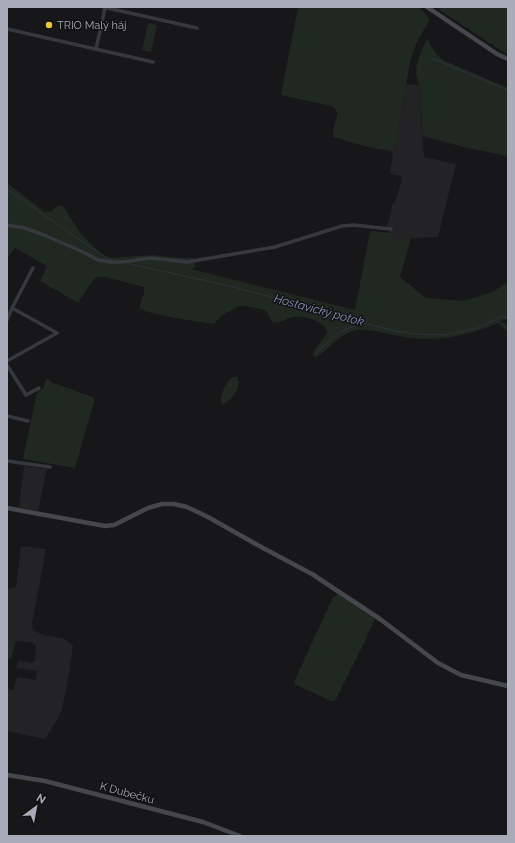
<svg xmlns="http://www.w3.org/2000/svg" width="515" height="843" font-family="Raleway,sans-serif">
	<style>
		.built { fill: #232225 }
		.green { fill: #202822 }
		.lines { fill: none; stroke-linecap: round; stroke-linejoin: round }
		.stream { stroke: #2d333c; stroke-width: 1 }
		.street { stroke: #37383d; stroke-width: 3.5 }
		.secondary { stroke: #46464d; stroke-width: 4.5 }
		.poi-dot { fill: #edc73a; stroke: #121113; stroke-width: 1.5 }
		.labels { text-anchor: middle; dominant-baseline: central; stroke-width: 3; stroke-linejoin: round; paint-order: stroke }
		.poi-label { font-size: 11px; fill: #a9acb8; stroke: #121113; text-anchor: start }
		.street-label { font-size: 11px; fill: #a9acb8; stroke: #121113 }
		.water-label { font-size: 12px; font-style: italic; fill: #8195b2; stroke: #121113 }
	</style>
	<rect width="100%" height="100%" fill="#171618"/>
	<path class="built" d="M406,84l13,1 5,72 32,7 -18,73 -27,1 -16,2 -9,-14 3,-5 3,-16 4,-5 6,-21 -1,-3 -10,-2 -1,-3 3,-17 -2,-3 4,-2z
		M24,466l23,3 -9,42 -19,-4z
		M21,546l25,3 -12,65 -2,9 1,7 10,5 20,3 10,8 -6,39 -5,24 -5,11 -12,19 -38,-8v-43l6,2 4,-13 19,3 1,-9 -21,-3 3,-8 13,3 3,-3 1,-13v-2l-3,-2 -26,-3v-51l9,-2z"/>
	<path class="green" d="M298,7h121l11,12 -14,25 -6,18 -15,87 -4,2 -23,-4 -35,-10c0,-4 0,-9 2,-14 2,-8 5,-12 -4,-17l-50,-11z
		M438,7h70v48l-67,-44z
		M148,23l9,2 -6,27 -9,-2z
		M427,38c5,9 8,16 16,22l65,28v70l-5,-3 -40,-8 -40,-11 -4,-51 -3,-11 1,-11z
		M7,183l38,29 7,-1 7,-6 4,1 18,28 17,17 8,5 5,2 41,-3 29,3h13l1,10 -4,1 164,41 15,-79 21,2 4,7 16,-2 -11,39 26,21 37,3 29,-9 16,-10v36l-9,4 4,1 5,3v6l-10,-9c-29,13 -61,19 -93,14 -13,-2 -36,-9 -48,-7 -19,4 -25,18 -41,27l-2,-1 -1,-2c3,-8 11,-14 14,-22 0,0 -2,-5 -2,-5 -6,-7 -25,-12 -33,-10 -8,2 -10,7 -20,5l-4,-8 -3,-4 -20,-4h-6l-17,9 -8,9c-18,-3 -36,-5 -54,-9 -7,-2 -15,-3 -21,-7l5,-15v-6l-39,-10h-8l-3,2 -16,24 -38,-22 7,-15 -32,-18 -8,10z
		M47,377l4,5 44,16 -20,70 -52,-9 14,-67 6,-3z
		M232,377h5c6,11 -6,22 -14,28l-2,-1c-1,-10 4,-20 11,-27z
		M338,593l37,26 -8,16 -1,4 -31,62h-4l-35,-16 -2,-3 38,-83z
		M7,640h9l-5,19 -4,-1z"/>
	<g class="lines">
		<path class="stream" d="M431,58l77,32
			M7,189l47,33 54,37 4,1
			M130,264l104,23 130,36 31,8 22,3 26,1 22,-4 13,-3 25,-12 5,3
			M316,353l20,-18 10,-6 18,-6"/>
		<path class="street" d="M103,7l94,21
			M7,29l146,33
			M96,49l9,-41
			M7,225l17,3 20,7 39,17 15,8 12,2h13l28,-4 36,4 88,-15 67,-21 11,-1 38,4
			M12,308l45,25
			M7,320l5,-12 21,-40
			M7,361l50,-28
			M7,365l19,30 13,-7
			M7,416l21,5
			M7,461l43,6"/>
		<path class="secondary" d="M427,7l70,47 11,5
			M7,508l98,18 9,-1 34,-17 14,-4h12l13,3 21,10 55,31 49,26 68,45 58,44 23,12 47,11
			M7,775l38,6 158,41 37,14"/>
	</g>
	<circle class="poi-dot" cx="49" cy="25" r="4"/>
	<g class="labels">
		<g class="poi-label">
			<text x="57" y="25">TRIO Malý háj</text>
		</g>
		<g class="street-label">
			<text transform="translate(127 793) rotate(15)">K Dubečku</text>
		</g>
		<g class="water-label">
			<text transform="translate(319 310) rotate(15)">Hostavický potok</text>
		</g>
	</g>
	<rect width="515" height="843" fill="none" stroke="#a9acb8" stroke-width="16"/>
	<g transform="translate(36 807) rotate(32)" stroke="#121113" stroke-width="3" paint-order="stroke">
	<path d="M0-3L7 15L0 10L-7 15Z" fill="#a9acb8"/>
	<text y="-6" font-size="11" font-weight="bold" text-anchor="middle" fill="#a9acb8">N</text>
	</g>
</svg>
